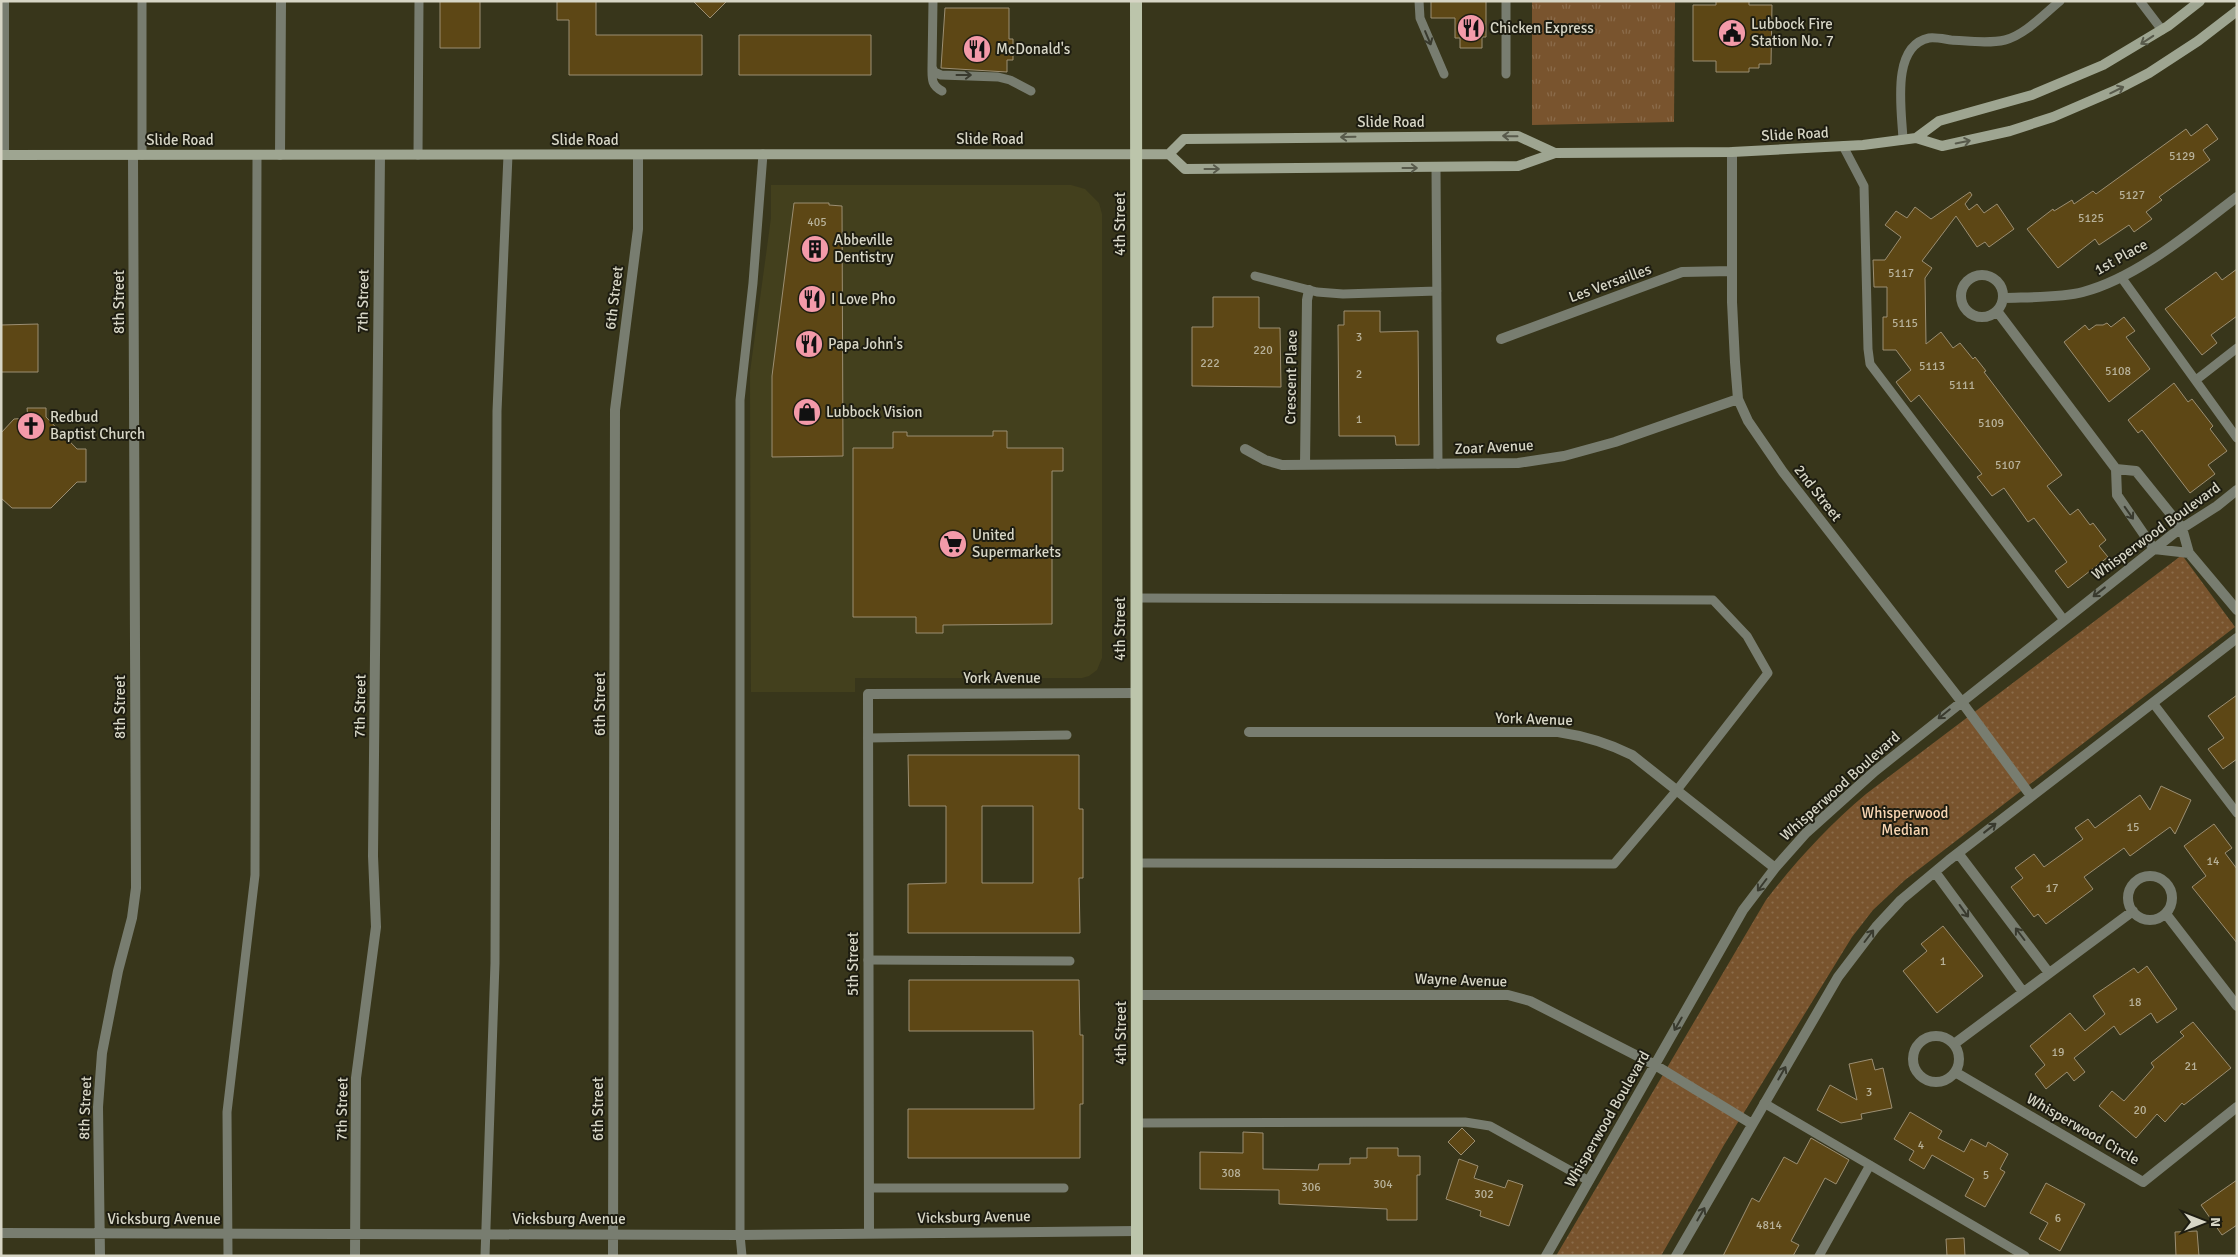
<svg xmlns="http://www.w3.org/2000/svg" width="2238" height="1257" font-family="Signika,sans-serif">
	<style>
		.built { fill: #43401d }
		.grass { fill: url(#grass-tufts) }
		.park { fill: url(#park-dots) }
		.building { fill: #5d4715; stroke: #9b8e72; fill-rule: evenodd }
		.lines { fill: none; stroke-linecap: round; stroke-linejoin: round }
		.service { stroke: #787d70; stroke-width: 9 }
		.minor { stroke: #787d70; stroke-width: 10 }
		.secondary { stroke: #9ea591; stroke-width: 10 }
		.primary { stroke: #bcc5ab; stroke-width: 12 }
		.oneway { stroke: #393a2e }
		.oneway2 { stroke: #585a4b }
		.labels { text-anchor: middle; dominant-baseline: central; stroke-width: 4; stroke-linejoin: round; paint-order: stroke }
		.number-label { font-size: 12px; fill: #b8b29a }
		.poi-label { font-size: 15px; fill: #d7d6c6; stroke: #1e1d11; text-anchor: start }
		.street-label { font-size: 15px; fill: #d7d6c6; stroke: #1e1d11 }
		.park-label { font-size: 15px; fill: #fad7b4; stroke: #1e1d11 }
	</style>
	<defs>
		<pattern id="grass-tufts" width="24" height="20" patternUnits="userSpaceOnUse" patternTransform="scale(1.25)"><rect width="24" height="20" fill="#79542e"/><path d="M3 7l-1-3M5 7V3M7 7l1-3M15 17l-1-3M17 17v-4M19 17l1-3" fill="none" stroke="#8b6c4b"/></pattern>
		<pattern id="park-dots" width="8" height="8" patternUnits="userSpaceOnUse" patternTransform="scale(1.25)"><rect width="8" height="8" fill="#79542e"/><path d="M2 2h.1M6 6h.1" fill="none" stroke="#8b6c4b" stroke-width="1.8" stroke-linecap="round"/></pattern>
	</defs>
	<rect width="100%" height="100%" fill="#38361b"/>
	<path class="built" d="M771,185h300l14,4 14,14 3,11v444l-5,12 -8,6 -7,2h-227v14h-104l-1,-320 21,-154z"/>
	<path class="grass" d="M1532,1h143l-1,121 -142,3z"/>
	<path class="park" d="M2182,555l53,72 -330,253 -32,30 -21,27 -128,208 -63,111h-105l210,-356c30,-39 62,-74 100,-106z"/>
	<path class="building" d="M440,1h40v47h-40z
		M557,1h39v34h106v40h-133v-55h-12z
		M693,1h34l-17,17z
		M1431,1h55v36h-4v11h-22v-10h-5v-20h-24z
		M1716,1h33v4h23l-1,59h-12v4h-10v4h-33v-11h-23v-56h23z
		M945,8h64v31h4v21h-6v12l-66,-4z
		M739,35h132v40h-132z
		M2207,124l11,15 -15,11 7,10 -51,37 3,3 -16,12 6,7 -18,13 -5,-7 -30,20 -4,-6 -37,29 -31,-39 26,-20 1,2 18,-11 2,4 19,-13 3,3 90,-65 5,7z
		M1970,192l2,3 -7,9 4,6 8,-6 7,9 13,-9 17,25 -25,18 -4,-5 -8,5 -21,-31 -34,45 10,7 -7,10 1,66 15,-12 12,16 7,-5 13,16 2,-2 11,14 -2,1 78,103 -15,11 23,29 8,-6 12,16 3,-2 13,17 -7,6 9,11 -40,31 -13,-17 12,-9 -33,-44 -6,4 -24,-34 -12,8 -15,-19 5,-3 -63,-79 -8,7 -15,-20 15,-12 -15,-20h-13v-33h4v-30h-13l-1,-27h12l16,-23 -16,-12 11,-14 11,7 8,-11 16,12z
		M794,203h35v2l13,1 1,250 -71,1v-81z
		M2237,269v47l-26,19 6,8 -15,12 -37,-46 51,-37 6,8z
		M1213,297h46v31h21l1,59 -89,-1v-59h21z
		M1344,311h36v21l38,-1 1,114h-23l-1,-9h-56l-1,-111h6z
		M2124,317l11,14 -9,6 24,32 -41,33 -45,-60 21,-17 4,5 7,-5h7l4,-2 4,4z
		M38,324v48h-37v-47z
		M2174,383l14,19 4,-3 21,27 -3,3 17,22 -19,14 7,9 -25,19 -48,-63 -4,3 -10,-13z
		M27,408h19v9l31,32h9v33h-9l-26,26h-39l-11,-10v-65l13,-14 14,-1z
		M993,431h14v17h56v23h-11v153l-109,1v8h-27v-16h-63v-169h40v-16h14v4h86z
		M2237,695v64l-14,10 -15,-20 16,-11 -16,-22z
		M908,755h171v54h4v69h-4l1,55h-172v-49l38,-1v-77h-37zM982,806h51v77h-51z
		M2161,786l30,14 -16,34 -5,-7 -40,29 -6,-8 -40,29 9,12 -47,35 -8,-10 -4,3 -23,-30 12,-9 -8,-10 19,-14 10,13 39,-28 -8,-11 13,-9 7,9 45,-33 10,15z
		M2214,824l18,24 -7,5 12,16v74l-45,-56 14,-11 -22,-30z
		M1943,926l40,50 -46,37 -34,-42 24,-20 -6,-7z
		M2147,966l30,43 -20,14 -6,-10 -31,22 -6,-9 -40,32 11,14 -11,9 -7,-9 -21,17 -11,-15 10,-9 -15,-19 40,-33 15,18 20,-17 -12,-18 41,-28 4,5z
		M909,980h170l1,55h3v69h-3v54h-172v-49h126l-1,-78h-124z
		M2193,1022l38,46 -47,37 -2,-2 -17,19 -8,-8 -21,24 -37,-32 13,-15 12,10 30,-34 -3,-4 33,-27 -4,-4z
		M1872,1059l3,11 8,-2 9,40 -31,6 1,5 -21,4 -24,-13 13,-25 27,15 -8,-36z
		M1910,1112l32,19 -4,7 26,14 7,-13 15,8 2,-5 20,12 -8,15 5,3 -20,35 -20,-11 9,-17 -42,-24 -8,14 -15,-9 5,-9 -20,-12z
		M1462,1128l13,13 -14,14 -13,-13z
		M1243,1132l20,1v36l55,1 1,-6h31v-6h17v-10h31v8h22v19h-3v45h-30v-11l-108,-5v-14l-79,-1v-37l43,1z
		M1811,1138l38,22 -13,24 -11,-6 -34,63 8,4 -6,11h-70l29,-58 7,4 25,-45 13,7z
		M1459,1159l19,7 -4,12 31,10 3,-8 15,5 -14,41 -29,-10 1,-5 -35,-12z
		M2237,1180v45l-15,10 -21,-30z
		M2046,1183l39,21 -25,47 -21,-12 9,-16 -18,-10z
		M2197,1231l2,25h-23l-1,-24z
		M1964,1238l1,18h-18l-1,-17z"/>
	<g class="lines">
		<path class="service" d="M142,1v154
			M933,1l-1,66 2,5 7,3 57,2 12,3 21,11
			M1419,1l1,17 24,56
			M2140,1l22,29
			M932,67c0,12 -1,18 10,24
			M1506,74v-73
			M1903,140c-1,-28 -13,-94 26,-102 6,-1 15,1 22,2 18,1 37,4 54,0 20,-5 39,-26 55,-39
			M1843,146l21,40 4,163 2,15 194,256
			M418,155l1,-154
			M1436,168l2,296
			M1255,276l62,16 26,2 94,-3
			M2121,277l116,161
			M2196,380l41,-32
			M1136,598l577,2 34,36 21,37 -91,117 -63,74 -478,-1
			M2153,703l84,110
			M868,738l199,-3
			M868,960l202,1
			M1764,1103l261,153
			M1137,1123l328,-1 25,4 99,55
			M869,1188h195
			M228,1256l-1,-144 28,-237 2,-720
			M485,1256l10,-293 2,-552 11,-256
			M742,1256l-2,-21v-835l13,-117 10,-129
			M1819,1256l51,-91"/>
		<path class="minor" d="M1732,152v150l3,60 3,37 10,22 35,51 178,229 70,95
			M4,155v-154
			M280,155l1,-154
			M1961 296a21 21 0 1 1 42 0a21 21 0 1 1-42 0Z
			M2003,298c23,-1 57,0 80,-6 54,-14 109,-61 154,-95
			M1997,311l119,158 1,26 37,54 35,4
			M1501,339l181,-67 50,-1
			M1245,449l20,11 17,5 236,-2 46,-7 51,-14 123,-43
			M1305,465l2,-165 2,-10
			M2116,469l20,2 46,57 7,25 48,57
			M1249,732h309c27,4 50,11 74,23l143,113
			M1958,853l91,120
			M1935,872l88,120
			M2128 898a22 22 0 1 1 44 0a22 22 0 1 1-44 0Z
			M2166,914l71,92
			M1137,995h371l22,6 125,64 97,59
			M1913 1059a23 23 0 1 1 46 0a23 23 0 1 1-46 0Z
			M1954,1044l179,-133
			M1955,1072l188,110 94,-75
			M1,1233l739,2 397,-4
			M869,1233l-1,-539 269,-1
			M100,1256l-2,-149 4,-54 16,-82 14,-53 4,-30 -3,-733
			M355,1256l1,-178 20,-151 -3,-71 7,-701
			M613,1256l2,-846 23,-181v-74
			M1546,1256l197,-346 32,-42 31,-35 69,-62 298,-237 44,-28 20,-16
			M1676,1256l162,-279 38,-50 25,-27 48,-40 288,-222"/>
		<path class="secondary" d="M1916,138l26,8 68,-15 43,-14 65,-28 31,-16 49,-32 39,-30
			M1169,154l15,-15 334,-3 37,17
			M1,155l1168,-1 16,15 333,-3 37,-13 177,-1 131,-7 53,-7 23,-17 93,-26 71,-30 65,-39 32,-25"/>
		<path class="primary" d="M1136,1l1,1255"/>
	</g>
	<defs><path id="oneway-shaft" d="M-6 0H5M1.5-3L5.5 0L1.5 3" fill="none" stroke-width="1.6" stroke-linecap="round" stroke-linejoin="round" transform="scale(1.25)"/></defs>
	<g class="oneway">
		<use href="#oneway-shaft" transform="translate(1428 38) rotate(67)"/>
		<use href="#oneway-shaft" transform="translate(964 75)"/>
		<use href="#oneway-shaft" transform="translate(2129 513) rotate(55)"/>
		<use href="#oneway-shaft" transform="translate(2099 592) rotate(142)"/>
		<use href="#oneway-shaft" transform="translate(1944 714) rotate(141)"/>
		<use href="#oneway-shaft" transform="translate(1990 828) rotate(-38)"/>
		<use href="#oneway-shaft" transform="translate(1762 885) rotate(127)"/>
		<use href="#oneway-shaft" transform="translate(1964 911) rotate(54)"/>
		<use href="#oneway-shaft" transform="translate(2020 934) rotate(-127)"/>
		<use href="#oneway-shaft" transform="translate(1869 936) rotate(-53)"/>
		<use href="#oneway-shaft" transform="translate(1678 1024) rotate(120)"/>
		<use href="#oneway-shaft" transform="translate(1782 1073) rotate(-60)"/>
		<use href="#oneway-shaft" transform="translate(1701 1214) rotate(-60)"/>
	</g>
	<g class="oneway2">
		<use href="#oneway-shaft" transform="translate(2147 40) rotate(147)"/>
		<use href="#oneway-shaft" transform="translate(2117 90) rotate(-26)"/>
		<use href="#oneway-shaft" transform="translate(1510 136) rotate(-179)"/>
		<use href="#oneway-shaft" transform="translate(1348 137) rotate(179)"/>
		<use href="#oneway-shaft" transform="translate(1963 142) rotate(-11)"/>
		<use href="#oneway-shaft" transform="translate(1410 168)"/>
		<use href="#oneway-shaft" transform="translate(1212 169)"/>
	</g>
	<defs>
		<symbol id="restaurant-disc" viewBox="-11 -11 22 22"><circle r="9.5" fill="#f39aa9" stroke="#1e1d11"/><path d="M-5-6h1v4h1v-4h1v4h1v-4h1v5L-1.5 .5V6h-2V.5L-5-1ZM5-6V6H3V1.5H1.5Q1.5-4 5-6Z" fill="#111"/></symbol>
		<symbol id="civic-disc" viewBox="-11 -11 22 22"><circle r="9.5" fill="#f39aa9" stroke="#1e1d11"/><path d="M-.6-6.5H3V-4.5H.6V-3L4-1V1h2V6H-6V1h2V-1L-.6-3ZM-1.2 2.5V6h2.4V2.5Z" fill="#111"/></symbol>
		<symbol id="building-disc" viewBox="-11 -11 22 22"><circle r="9.5" fill="#f39aa9" stroke="#1e1d11"/><path d="M-4-6H4V6H1V3H-1V6H-4ZM-2.5-4.3h1.7v1.8h-1.7ZM.8-4.3h1.7v1.8H.8ZM-2.5-1h1.7V.8h-1.7ZM.8-1h1.7V.8H.8Z" fill="#111"/></symbol>
		<symbol id="shop-disc" viewBox="-11 -11 22 22"><circle r="9.5" fill="#f39aa9" stroke="#1e1d11"/><path d="M-5-2.5h2.3a2.7 3.5 0 0 1 5.4 0H5L5.5 6h-11ZM-1.5-2.5h3a1.5 2.3 0 0 0-3 0Z" fill="#111"/></symbol>
		<symbol id="church-disc" viewBox="-11 -11 22 22"><circle r="9.5" fill="#f39aa9" stroke="#1e1d11"/><path d="M-1.2-6h2.4v3.5h3.3v2.4h-3.3V6h-2.4V-.1h-3.3v-2.4h3.3Z" fill="#111"/></symbol>
		<symbol id="supermarket-disc" viewBox="-11 -11 22 22"><circle r="9.5" fill="#f39aa9" stroke="#1e1d11"/><path d="M-6-5.5h2.5l.6 2H6L4.5 2H-2.5L-4.4-4H-6ZM-1.5 3.2a1.3 1.3 0 1 0 .1 0ZM3 3.2a1.3 1.3 0 1 0 .1 0Z" fill="#111"/></symbol>
	</defs>
	<g fill-rule="evenodd">
		<use href="#restaurant-disc" x="1455" y="12" width="32" height="32"/>
		<use href="#civic-disc" x="1716" y="17" width="32" height="32"/>
		<use href="#restaurant-disc" x="961" y="33" width="32" height="32"/>
		<use href="#building-disc" x="799" y="233" width="32" height="32"/>
		<use href="#restaurant-disc" x="796" y="283" width="32" height="32"/>
		<use href="#restaurant-disc" x="793" y="328" width="32" height="32"/>
		<use href="#shop-disc" x="791" y="396" width="32" height="32"/>
		<use href="#church-disc" x="15" y="410" width="32" height="32"/>
		<use href="#supermarket-disc" x="937" y="528" width="32" height="32"/>
	</g>
	<g class="labels">
		<g class="number-label">
			<text x="2182" y="156">5129</text>
			<text x="2132" y="195">5127</text>
			<text x="2091" y="218">5125</text>
			<text x="817" y="222">405</text>
			<text x="1901" y="273">5117</text>
			<text x="1905" y="323">5115</text>
			<text x="1359" y="337">3</text>
			<text x="1263" y="350">220</text>
			<text x="1210" y="363">222</text>
			<text x="1932" y="366">5113</text>
			<text x="2118" y="371">5108</text>
			<text x="1359" y="374">2</text>
			<text x="1962" y="385">5111</text>
			<text x="1359" y="419">1</text>
			<text x="1991" y="423">5109</text>
			<text x="2008" y="465">5107</text>
			<text x="2133" y="827">15</text>
			<text x="2213" y="861">14</text>
			<text x="2052" y="888">17</text>
			<text x="1943" y="961">1</text>
			<text x="2135" y="1002">18</text>
			<text x="2058" y="1052">19</text>
			<text x="2191" y="1066">21</text>
			<text x="1869" y="1092">3</text>
			<text x="2140" y="1110">20</text>
			<text x="1921" y="1145">4</text>
			<text x="1231" y="1173">308</text>
			<text x="1986" y="1175">5</text>
			<text x="1383" y="1184">304</text>
			<text x="1311" y="1187">306</text>
			<text x="1484" y="1194">302</text>
			<text x="2058" y="1218">6</text>
			<text x="1769" y="1225">4814</text>
		</g>
		<g class="poi-label">
			<text x="1751" y="24">Lubbock Fire<tspan x="1751" dy="17">Station No. 7</tspan></text>
			<text x="1490" y="28">Chicken Express</text>
			<text x="996" y="49">McDonald's</text>
			<text x="834" y="240">Abbeville<tspan x="834" dy="17">Dentistry</tspan></text>
			<text x="831" y="299">I Love Pho</text>
			<text x="828" y="344">Papa John's</text>
			<text x="826" y="412">Lubbock Vision</text>
			<text x="50" y="417">Redbud<tspan x="50" dy="17">Baptist Church</tspan></text>
			<text x="972" y="535">United<tspan x="972" dy="17">Supermarkets</tspan></text>
		</g>
		<g class="street-label">
			<text x="1391" y="122">Slide Road</text>
			<text transform="translate(1795 134) rotate(-3)">Slide Road</text>
			<text x="990" y="139">Slide Road</text>
			<text x="180" y="140">Slide Road</text>
			<text x="585" y="140">Slide Road</text>
			<text transform="translate(1120 224) rotate(-90)">4th Street</text>
			<text transform="translate(2121 257) rotate(-29)">1st Place</text>
			<text transform="translate(1610 283) rotate(-20)">Les Versailles</text>
			<text transform="translate(614 298) rotate(-83)">6th Street</text>
			<text transform="translate(363 301) rotate(-89)">7th Street</text>
			<text transform="translate(119 302) rotate(-90)">8th Street</text>
			<text transform="translate(1291 377) rotate(-89)">Crescent Place</text>
			<text transform="translate(1494 447) rotate(-3)">Zoar Avenue</text>
			<text transform="translate(1818 493) rotate(52)">2nd Street</text>
			<text transform="translate(2156 531) rotate(-36)">Whisperwood Boulevard</text>
			<text transform="translate(1120 629) rotate(-90)">4th Street</text>
			<text x="1002" y="678">York Avenue</text>
			<text transform="translate(600 704) rotate(-90)">6th Street</text>
			<text transform="translate(360 706) rotate(-89)">7th Street</text>
			<text transform="translate(120 707) rotate(-90)">8th Street</text>
			<text transform="translate(1534 719) rotate(2)">York Avenue</text>
			<text transform="translate(1840 786) rotate(-42)">Whisperwood Boulevard</text>
			<text transform="translate(853 964) rotate(-90)">5th Street</text>
			<text transform="translate(1461 980) rotate(2)">Wayne Avenue</text>
			<text transform="translate(1121 1033) rotate(-90)">4th Street</text>
			<text transform="translate(85 1108) rotate(-88)">8th Street</text>
			<text transform="translate(342 1109) rotate(-89)">7th Street</text>
			<text transform="translate(598 1109) rotate(-90)">6th Street</text>
			<text transform="translate(1607 1119) rotate(-60)">Whisperwood Boulevard</text>
			<text transform="translate(2083 1129) rotate(30)">Whisperwood Circle</text>
			<text transform="translate(974 1217) rotate(-1)">Vicksburg Avenue</text>
			<text x="164" y="1219">Vicksburg Avenue</text>
			<text x="569" y="1219">Vicksburg Avenue</text>
		</g>
		<g class="park-label">
			<text x="1905" y="813">Whisperwood<tspan x="1905" dy="17">Median</tspan></text>
		</g>
	</g>
	<rect width="2238" height="1257" fill="none" stroke="#d7d6c6" stroke-width="5"/>
	<g transform="translate(2203 1222) rotate(90)" stroke="#1e1d11" stroke-width="4" paint-order="stroke">
	<path d="M0-4L9 19L0 12L-9 19Z" fill="#d7d6c6"/>
	<text y="-8" font-size="14" font-weight="bold" text-anchor="middle" fill="#d7d6c6">N</text>
	</g>
</svg>
